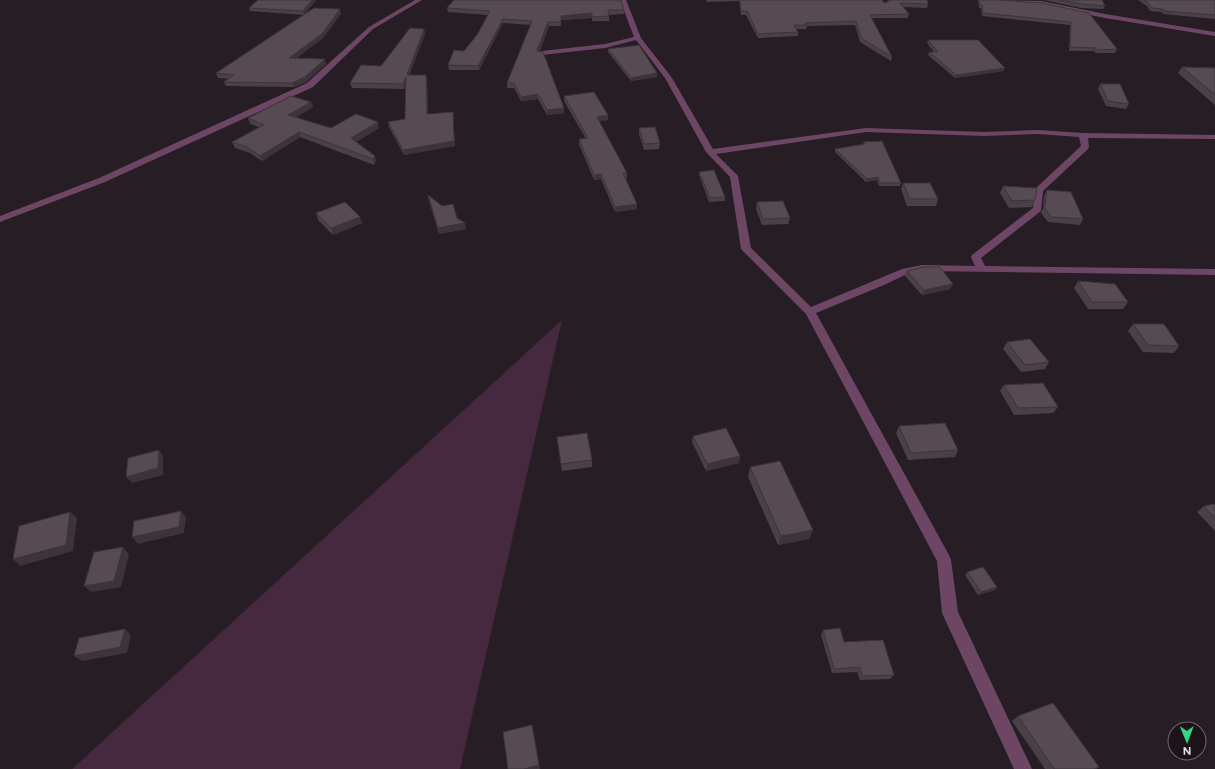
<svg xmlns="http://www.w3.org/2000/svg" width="1215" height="769" font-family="Figtree,sans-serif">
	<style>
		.green { fill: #46283f }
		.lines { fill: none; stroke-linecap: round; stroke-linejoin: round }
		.minor { fill: #6e4665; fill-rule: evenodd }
		.wall { fill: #4a4047 }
		.shaded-wall { fill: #3c343a }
		.building { fill: #564a53; stroke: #3c343a }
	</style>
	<rect width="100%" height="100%" fill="#271d24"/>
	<path class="green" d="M562,320l-102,449h-388z"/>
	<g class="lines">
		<path class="minor" d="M415,0h7l-49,29 -60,58 -208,95 -105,40v-6l99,-38 208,-95 62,-56z
			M620,0h6l15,38 31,40 41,71 153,-21 118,4 54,-2 45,3 132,2v4l-127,-1 1,9 -1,2 -45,42 -2,20 -60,47 4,8 230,3v6l-293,-4 -17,4 -21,10 -68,28 133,242 2,5 7,52 74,157h-18l-72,-156 -5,-52 -131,-247 -65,-65 -11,-72 -24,-25 -41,-74 -29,-38 -31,8 -63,7 -3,-2 3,-2 63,-7 29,-7zM866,132l118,4 54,-2 41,3 2,9 -45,42 -3,20 -61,47 -1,2 4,9 -53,-1 -20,4 -91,38 -60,-59 -13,-72 -22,-22z
			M995,0l46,1 64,13 110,18v4l-110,-18 -64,-13 -43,-3z"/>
	</g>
	<path class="wall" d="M258,0h58l-12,14h37l-18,24 -27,20 30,6 -20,18 -12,5 -68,-1 -2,-4 4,-3 -10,-1 -2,-5 88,-58 -54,-4 -1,-3z
		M706,0h176l2,3 4,-1v-2h39l1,4 -1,4 -24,-1 6,7 -1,4h-36l20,39 -1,4 -31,-19 -5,-17 -48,1 -1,3h-10l2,3v4l-40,2 -12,-23h-5l-2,-14 -32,1z
		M978,0h20l44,3 75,46 -2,4h-19l-2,-2h-25l1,-26 -88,-9 -1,-8h-2z
		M1044,0h58l3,6 -2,3 -22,-1z
		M1138,0h77v19l-52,-5 -1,-2 -12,-1 -3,-5z
		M447,8l177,2v4l-15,1v6h-17v-3l-31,2v6h-12l-9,25 -1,1 25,61 -17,2 -9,-16 -17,2 -7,-13h-7v-5l24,-58 -28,-2 -24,47h-30l-1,-5 16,-14 13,-16 11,-20 -40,-3z
		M424,29l1,5 -16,41h17l1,4 1,35 25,-2 2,34 -51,9 -15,-28 -1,-5 17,-3 1,-34 -2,4 -52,-1 -2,-5 31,-17z
		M928,40l76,31 -49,7 -27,-23 1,-3h5l-7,-9z
		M608,49l49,24v4l-26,4 -23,-29z
		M1182,67l33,1v37l-37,-32z
		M1100,84l29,20 -3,5 -20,-3 -8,-17z
		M564,96l44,24 -9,1 28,52v5h-2l12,31 -22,3 -14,-33 -7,1 -15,-36v-5h7l-22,-38z
		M311,102l2,5 -17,10 35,11h48l-23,14 19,14 1,5 -2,4 -74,-28 -38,24 -12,-8 -15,-5 -3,-6 27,-15 -9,-3 -2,-6z
		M639,128l21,15 -1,6 -15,1 -5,-16z
		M864,142l37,41 -1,3h-21l-2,-6 -11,2 -31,-30v-3l28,-5z
		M699,172l26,25v4l-16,1 -10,-27z
		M903,183l35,16 -2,7h-29l-6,-17z
		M1003,186l32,14 -3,7 -23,1 -9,-15z
		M1047,190l36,29 -3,6 -32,-3 -7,-9 2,-4 1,-13z
		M428,195l29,23 9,11 -27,5 -10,-33z
		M757,202l33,16 -2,6 -26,1 -6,-16z
		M316,213l46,10 -29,12 -15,-15z
		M907,271l46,13 -3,5 -28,6 -17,-19z
		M1078,281l50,21 -5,7h-35l-14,-21z
		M1133,324l46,22 -5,7 -31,-1 -15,-21z
		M1007,342l42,20 -4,7 -24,3 -18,-23z
		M1004,385l54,22 -5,6 -39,2 -14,-24z
		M899,426l59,24 -3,7 -47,3 -12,-27z
		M693,436l47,20 -1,7 -33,8 -14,-29z
		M557,437l35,23v7l-30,4z
		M750,467l63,63 -4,9 -31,6 -30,-68z
		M1215,504v27l-18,-19 7,-6z
		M967,572l30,15 -2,3 -17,5 -13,-20z
		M823,630l21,12 50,33 -4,4 -30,1 -3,-8 -25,1 -11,-38z
		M1018,716l81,51 -3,2h-51l-33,-48z"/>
	<path class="shaded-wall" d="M312,0h4l-12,15 -1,-4z
		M340,9l1,5 -18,24 -33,25 -1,-5z
		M592,13v5l-31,2v-4z
		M503,19v4l-24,47 -1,-4z
		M548,22l1,4 -9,25 -2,2 -1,-5z
		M424,29l1,5 -17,45 -1,-4z
		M325,59l1,5 -20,18 -12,5 -2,-4z
		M1005,68l-1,3 -49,7 1,-3z
		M657,73v4l-26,4v-3z
		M426,75l1,4 1,40 -1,-5z
		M406,77l1,5 -3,7 -1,-5z
		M538,94v5l-17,2v-4z
		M311,102l2,5 -23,14 -2,-6z
		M564,108v5l-17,2v-5z
		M453,112l2,34 -51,9 -1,-5z
		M608,115v5l-11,2v-5z
		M378,122l1,6 -26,16 -2,-6z
		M299,132l1,5 -38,24 -2,-5z
		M375,156l1,5 -2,4 -1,-6z
		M601,174v5l-7,1v-5z
		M878,177l-1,3 -11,2 1,-3z
		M637,204v5l-22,3v-5z
		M360,217l2,6 -29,12 -2,-7z
		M465,223l1,6 -27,5 -1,-6z
		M953,284l-3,5 -28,6 2,-5z
		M159,450l4,6v19l-31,8 -6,-6z
		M740,456l-1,7 -33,8 1,-7z
		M181,511l5,6 -2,16 -46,11 -6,-7z
		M70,512l7,6 -4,33 -53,15 -7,-7z
		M813,530l-4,9 -31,6 3,-9z
		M123,547l6,7 -8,33 -30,5 -7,-6z
		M997,587l-2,3 -17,5 3,-3z
		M125,629l6,6 -4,18 -45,8 -8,-5z
		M533,730l7,39h-16z"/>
	<path class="building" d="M258,0h54l-9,11 -54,-3z
		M454,0h167l3,10h-16l1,6 -17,1v-4l-31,3v6h-13l-9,24 -2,2v3l6,1 21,56 -17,2 -9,-16 -17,3 -7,-14h-7l25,-62 -29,-2 -25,47 -30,-1 6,-15 10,1 13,-16 13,-24 -43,-3z
		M740,0h142l2,3 6,-2v-1h37l1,4 -28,-1 9,11 -39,1 22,42 -31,-19 -5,-17 -51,2 2,2h-13l4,7 -40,2 -11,-23h-6z
		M979,0h19l44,3 47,10 28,36 -19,1 -2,-2 -26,-1 1,-25 -88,-9 -1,-8h-2z
		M1060,0h42l3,6 -23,-2z
		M1144,0h71v15l-51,-4 -1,-2 -11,-1 -4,-5z
		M314,8l26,1 -18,25 -33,24 36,1 -20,18 -13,6 -68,-1 10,-7 -18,-2z
		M410,28l14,1 -17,46h19l1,39 26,-2 1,29 -51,9 -15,-28 17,-3 1,-42 -3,7 -53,-1 11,-18 20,1z
		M928,40h50l27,28 -49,7 -27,-23h9z
		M639,45l18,28 -26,5 -23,-29z
		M1182,67l33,1v27z
		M1100,84h20l9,20 -21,-3z
		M594,92l14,23 -11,2 30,56h-4l14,31 -22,3 -14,-33 -7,1 -15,-36 9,-1 -24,-42z
		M291,96l20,6 -23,13 43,13 25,-14 22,8 -27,16 24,18 -2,3 -74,-27 -39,24 -13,-9 -15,-5 32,-17 -16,-7z
		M655,127l5,16 -16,1 -5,-16z
		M882,141l19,42h-21l-2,-6 -11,2 -32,-30 30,-5 -1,-2z
		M714,170l11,27 -15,1 -11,-26z
		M903,183h27l8,16h-28z
		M1003,186l34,2 -2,12 -23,1z
		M1047,190l24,2 12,27 -32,-2 -7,-10 1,-2z
		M428,195l14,11 11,-2 4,14 8,5 -27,5z
		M783,201l7,17 -27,1 -6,-17z
		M345,202l15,15 -29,11 -15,-15z
		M924,267h16l13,17 -29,6 -17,-19z
		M1078,281l37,3 13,18h-36z
		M1133,324h31l15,22 -31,-1z
		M1030,339l19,23 -24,3 -18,-23z
		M1043,383l15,24 -40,1 -14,-23z
		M945,423l13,27 -47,3 -12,-27z
		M726,428l14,28 -33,8 -14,-28z
		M587,433l5,27 -31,4 -4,-27z
		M159,450l-1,18 -32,9 2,-19z
		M780,461l33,69 -32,6 -31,-69z
		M1215,504v14l-11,-12z
		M181,511l-2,16 -47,10 2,-16z
		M70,512l-4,33 -53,14 6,-33z
		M123,547l-9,34 -30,5 10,-34z
		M983,567l14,20 -16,5 -14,-20z
		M840,628l4,14 39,-2 11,35 -32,1 -2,-9 -26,2 -11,-39z
		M125,629l-5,18 -46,9 5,-18z
		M1053,703l46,64 -5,2h-40l-36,-53z
		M532,725l7,40 -15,4h-16l-5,-37z"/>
	<g transform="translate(1187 741) rotate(179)"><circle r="19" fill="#1d141b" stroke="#6e666c"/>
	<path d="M0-3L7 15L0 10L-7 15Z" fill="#30d882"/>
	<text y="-6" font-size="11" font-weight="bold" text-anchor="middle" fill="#e7e0e5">N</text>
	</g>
</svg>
